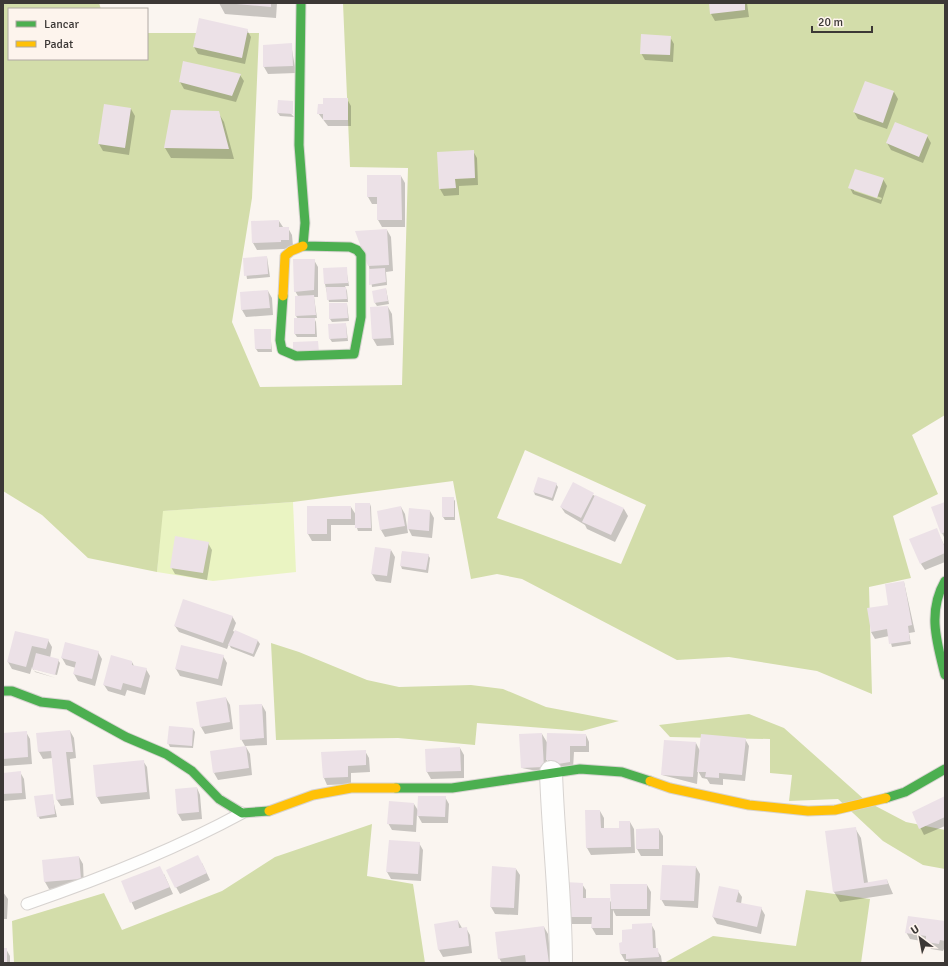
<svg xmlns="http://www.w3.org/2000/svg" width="948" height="966" font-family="Signika,sans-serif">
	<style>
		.green { fill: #eaf4c2 }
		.forest { fill: #d3ddaa; fill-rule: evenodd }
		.shadow { fill: #0003; fill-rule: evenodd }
		.building { fill: #ece1e7 }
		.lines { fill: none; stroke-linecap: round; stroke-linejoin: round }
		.lane-casing { stroke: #d7d3d0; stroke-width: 13 }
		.street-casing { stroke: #d7d3d0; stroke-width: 24 }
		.fast-casing { stroke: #d7d3d0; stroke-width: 11 }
		.slow-casing { stroke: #d7d3d0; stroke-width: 11 }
		.lane { stroke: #fefefd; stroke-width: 11 }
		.street { stroke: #fefefd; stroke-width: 22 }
		.fast { stroke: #4caf50; stroke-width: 9 }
		.slow { stroke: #ffc107; stroke-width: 9 }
	</style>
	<rect width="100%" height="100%" fill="#faf5f0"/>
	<path class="green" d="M293,502l3,70 -83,9 -56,-9 5,-61z"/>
	<path class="forest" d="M3,3h96l2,6h-92v50h138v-26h112l-7,165 -20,124 28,65 142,-2 6,-217 -58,-1 -7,-164h602v412l-33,20 26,59 -45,22 18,62 -42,9 3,107 -55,-23 -88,-14 -52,3 -155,-81 -25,-5 -26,5 -18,-98 -160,21 -130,9 -6,61 -69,-14 -46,-43 -39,-24zM525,450l121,55 -25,59 -124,-46z
		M271,643l28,9 68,28 32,7 72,-2 32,4 43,18 73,14 -37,10 -105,-8 -2,22 -77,-7 -122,2z
		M749,714l35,14 82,73 40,21 39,8v39l-22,-4 -40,-24 -45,-42 -49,2 3,-26 -22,-2v-34l-100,-2 -11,-12z
		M372,824l-5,52 46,8 12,79h-411l-2,-42 92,-28 18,37 100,-39 53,-34z
		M806,890l64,9 -9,64h-197l49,-27 83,10z"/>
	<path class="shadow" d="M219,3h58l-1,15 -51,-4z
		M710,3h37l2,14 -34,4 -4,-7z
		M200,20l47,10 4,7 -6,27 -47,-10 -4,-7z
		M670,37l4,7 -1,18 -28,-2 -4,-7z
		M291,44l5,29 -28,1 -4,-7z
		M240,75l4,6 -8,21 -52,-13 -4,-7z
		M894,92l4,7 -11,30 -29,-10 -4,-7z
		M347,99l4,7v20h-23l-10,-13 6,-8z
		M279,101l15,16 -14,-1 -2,-3z
		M105,106l26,3 4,7 -6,39 -26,-4 -4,-7z
		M218,112l6,10 10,37 -63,-1 -6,-10z
		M927,136l4,7 -8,20 -32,-13 -4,-7z
		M473,151l4,7 1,27 -19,1v9l-15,1 -4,-7z
		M368,176h33l4,7v44h-23l-4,-7v-16h-6l-4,-7z
		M883,179l4,7 -6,18 -28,-10 -3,-6zM854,188l28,10 -1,2 -27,-9z
		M279,221l4,6 5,1 4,7 1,11 -9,3 -27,1 -4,-7z
		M387,230l4,7 2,34 -7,1 1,13 -15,2 -3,-21z
		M267,257l3,20 -23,2 -3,-20z
		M314,260l4,7v30h-4l3,21h-3l2,4 1,15h-20l-2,-3 3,-15 -2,-3v-19l2,-1 -3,-5z
		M346,268l3,18h-4l2,5 1,11h-19l-4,-18 -1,-15z
		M386,289l3,15 -12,2 -2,-3z
		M268,291l4,7 1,17 -27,2 -4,-7z
		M347,304l2,17 -17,1 -2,-3z
		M388,307l4,7 2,31 -17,1 -4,-7 -2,-31z
		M346,325l2,16 -16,1 -2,-3z
		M270,330l2,22h-14l-2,-3z
		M556,484l2,3 -5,14 -18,-6 -1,-3z
		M574,484l21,12 29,13 4,7 -13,26 -28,-13 -2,-4 -20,-12 -4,-6z
		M453,498l2,3v19h-10l-2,-3z
		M945,503v36l-3,-6z
		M370,504l1,3 1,24h-14l-2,-6h-25v16h-19l-4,-7v-27h43l5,8z
		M401,507l4,7 3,19 -23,4 -4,-7z
		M430,511l4,7 -2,20 -20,-2 -4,-8z
		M936,529l9,18v15l-20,8 -4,-6z
		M208,543l4,7 -5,30 -32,-6 -4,-7z
		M391,550l4,7 -4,26 -15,-2 -4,-7z
		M402,552l26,3 2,3 -2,15 -26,-4 -1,-3z
		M904,582l11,50 -6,1 2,11 -19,3 -3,-11 -14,3 -4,-7z
		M232,616l4,7 -3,8 25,10 2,3 -6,13 -23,-9 -2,-4 -2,5 -48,-17 -4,-6z
		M16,632l32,8 4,7 -2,11 8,2 2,3 -3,12 -23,-6v2l22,7 -21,-6 -3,-5 -2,7 -18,-5 -4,-7z
		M98,652l4,7 -7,27 -17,-5 -4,-7 2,-6 -10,-3 -4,-7z
		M223,656l4,7 -5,23 -42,-10 -4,-7z
		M132,662l2,4 12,3 4,7 -5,19 -18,-5 -2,6 -17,-5 -4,-6z
		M226,698l4,7 3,24 -28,5 -4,-7z
		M262,705l4,7 1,33 -22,1 -4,-7z
		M193,729l2,3 -2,16 -23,-1 -2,-4z
		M70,731l4,7 2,20 -6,1 4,46 -13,1 -4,-6 -4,-42 -10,1 -4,-7 -1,-18z
		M26,732l4,7 2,25 -28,2 -1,-32z
		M542,734l6,10 38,-9 3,7v10h-15l-1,17 -22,-3 -4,-8v15l-25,-5z
		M745,739l4,7 -4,35 -22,-2v6l-13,-1 -3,-5 -5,-1 -4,-7 -1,13 -35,-9 34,-32 4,8z
		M246,747l4,7 2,21 -34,5 -4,-7z
		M460,748l4,7v23l-33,1 -4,-7 -1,-22z
		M365,751l4,7 1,14 -19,1v11l-24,1 -3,-7z
		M143,761l4,6 3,32 -49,5 -4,-7z
		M20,772l4,7 2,20 -23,2v-27z
		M197,788l3,7 2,24 -20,2 -4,-7 -2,-24z
		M52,795l5,22 -17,2 -2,-3z
		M445,797l4,7 -1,19h-26l-5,-9 -1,18 -24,-2 -4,-7 26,-19 5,8z
		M945,798v28l-21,9 -11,-22z
		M586,811h14l4,7v11h16l10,-7 4,7 1,24 -44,2 -4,-7z
		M855,828l6,10 7,45 19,-3 6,14 -53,8 -6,-10 -8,-60z
		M659,829l4,7v20h-22l-4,-7v-19z
		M419,843l4,7 -2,31 -30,-2 -4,-7z
		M79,857l4,7 1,22 -35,3 -4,-7 -2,-21z
		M202,863l8,17 -30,14 -4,-7z
		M696,867l4,7 -2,34 -33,-2 -4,-7z
		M516,869l4,6 -2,40 -23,-1 -4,-7z
		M164,874l9,20 -38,16 -12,-28z
		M582,884l4,6v9h23l3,5 35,-19 4,7 -1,24h-34l-3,-6v25h-17l-4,-7 1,-4h-23l-4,-7z
		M738,891l4,6 -1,7 20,4 4,7 -4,19 -44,-10 -4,-7z
		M3,892l5,7 -1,20h-4z
		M458,921l4,7h4l4,7 2,18 -29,4 -4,-7z
		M945,922v25l-2,4 -12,-2 -4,-7 -17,-3 -4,-7z
		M651,924l4,7 1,18 5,7 1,7h-33l-1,-2h-3l-4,-7 2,-11 10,-13z
		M544,927l4,7 3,29h-49l-3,-5z
		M3,949h3l4,7v7h-7z"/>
	<path class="building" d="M225,3h46v4z
		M709,3h36v7l-35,4z
		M199,18l49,11 -6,29 -49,-11z
		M641,34l30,2 -1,19 -30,-1z
		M292,43l1,23 -30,1v-22z
		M183,61l58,13 -9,22 -53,-14z
		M865,81l29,10 -11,32 -30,-11z
		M323,98h25v22h-25v-6h-6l1,-10h5z
		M278,100l15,1v13l-16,-1z
		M104,104l27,4 -6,40 -27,-4z
		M171,110l48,1 10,38 -65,-1z
		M895,122l33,13 -9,22 -33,-14z
		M474,150l1,28 -20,1 1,9 -17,1 -2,-37z
		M855,169l29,9 -7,20 -29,-10z
		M367,175h34l1,45h-25v-23h-10z
		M279,220v7h10v13h-8v2l-29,1 -1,-22z
		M387,229l2,36 -21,1 -13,-35z
		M267,256l1,18 -24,2 -1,-18z
		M293,259h22l-1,31 -20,2z
		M347,267l1,16 -24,1 -1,-16z
		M385,268l1,14 -17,3v-16z
		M326,287h20l1,12 -20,1z
		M386,288l2,13 -14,2 -2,-12z
		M268,290l2,18 -29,2 -1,-18z
		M314,295l2,20 -21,1v-20z
		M329,303h18l1,15 -19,1z
		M388,306l3,32 -19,1 -2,-32z
		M294,318h21v16h-21z
		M346,323l1,15 -18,1 -1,-15z
		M254,329h17v20h-16z
		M318,341l1,11 -26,1v-11z
		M538,477l19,6 -5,15 -19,-6z
		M573,482l21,11 -13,25 -21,-11z
		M595,495l29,13 -13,27 -29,-13z
		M442,497h12v20h-12z
		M945,502v30l-4,2 -10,-27z
		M355,503h15l1,25h-16z
		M307,506h44v13h-24v15h-20z
		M401,506l4,20 -25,4 -3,-19z
		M409,508l21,2 -1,21 -22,-2z
		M937,528l8,20v5l-25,11 -11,-25z
		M175,536l34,6 -6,31 -33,-5z
		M375,547l16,2 -4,27 -16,-2z
		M402,551l27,3 -3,16 -26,-4z
		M904,581l8,44 -4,1 2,15 -21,3 -2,-15 -16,3 -4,-24 21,-3 -3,-21z
		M183,599l50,17 -10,27 -49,-17z
		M235,630l23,10 -5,14 -25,-9z
		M15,631l34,8 -3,10 -14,-3 -6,21 -19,-5z
		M65,642l34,9 -7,28 -19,-5 3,-12 -15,-4z
		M181,645l43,10 -6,24 -43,-10z
		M36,653l23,6 -4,16 -23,-6z
		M111,655l21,6v4l15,3 -6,20 -18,-5 -2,7 -18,-5z
		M226,697l4,25 -30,5 -4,-25z
		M262,704l2,34 -24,2 -1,-35z
		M169,726l24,2 -1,18 -25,-2z
		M70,730l3,22h-7l5,46 -15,2 -5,-49 -13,1 -2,-19z
		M27,731l1,26 -25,2v-26z
		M542,733l2,34 -23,1 -2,-34z
		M547,733l39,1v12h-16v16l-18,3v-5h-6z
		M701,734l45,4 -4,37 -23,-2v5l-14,-1 1,-5h-9z
		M664,740l32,2 -3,35 -32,-2z
		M246,746l3,22 -36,5 -3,-22z
		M460,747l1,24 -35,1 -1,-23z
		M366,750v15l-18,1v11l-25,1 -2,-26z
		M144,760l3,32 -51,5 -3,-32z
		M21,771l1,22 -19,1v-21z
		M197,787l2,25 -22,2 -2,-25z
		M53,794l2,20 -18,3 -3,-21z
		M418,796h28l-1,21 -28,-1z
		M945,796v21l-26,12 -7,-17z
		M389,801l25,2 -1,22 -26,-1z
		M585,810h15l1,18h18v-7h11l1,26 -45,1z
		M856,827l8,56 23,-4 1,5 -55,8 -8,-61z
		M659,828v21h-23v-20z
		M389,840l31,2 -2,32 -32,-2z
		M198,855l9,18 -32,15 -9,-18z
		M79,856l2,23 -37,3 -2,-22z
		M662,865l34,1 -2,35 -34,-1z
		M160,866l10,21 -40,16 -9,-22z
		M492,866l24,2 -2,40 -24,-1z
		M565,882l18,1v15h27v30h-19l1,-11h-27z
		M610,884h37v25h-36z
		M719,886l20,4 -3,12 26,5 -5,20 -45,-10z
		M908,916l37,5v20l-5,-1 -1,4 -13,-2v-6l-21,-3z
		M458,920l1,8 8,-1 2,19 -31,4 -4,-26z
		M652,923l1,25h5l1,9 -33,2v-5h-6l-1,-11 3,-1v-12l10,-1v-5z
		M544,926l5,37h-23l-1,-8 -27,4 -3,-27z
		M3,948h4v15h-4z"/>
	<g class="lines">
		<defs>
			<path id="lane" d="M27,904c73,-25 147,-54 215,-91"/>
			<path id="street" d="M551,772c2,64 10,127 10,191"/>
			<path id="fast" d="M301,3l-2,142 6,78 -2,23
				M283,296l-3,44 2,10 14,6 58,-2 7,-37v-62l-4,-5 -7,-3 -47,-1
				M945,581c-18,31 -8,62 0,94
				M3,691h9l29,11 27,3 58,32 40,17 26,17 27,28 23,14 27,-2
				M396,788h56l128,-19 42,3 28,9
				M886,798l19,-6 40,-23"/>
			<path id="slow" d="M283,296l2,-40 6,-5 12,-5
				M650,781l20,7 79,17 59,6 27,-1 51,-12
				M269,811l44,-16 38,-7h45"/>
		</defs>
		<use href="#lane" class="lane-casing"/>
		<use href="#street" class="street-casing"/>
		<use href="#fast" class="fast-casing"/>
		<use href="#slow" class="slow-casing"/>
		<use href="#lane" class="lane"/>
		<use href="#street" class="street"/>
		<use href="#fast" class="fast"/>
		<use href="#slow" class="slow"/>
	</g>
	<rect width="948" height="966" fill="none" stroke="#3c3836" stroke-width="8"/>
	<rect x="8" y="8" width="140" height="52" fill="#fdf4ed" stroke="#b0a9a4"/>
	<rect x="16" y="21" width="20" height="6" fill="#4caf50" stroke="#b0a9a4"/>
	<text x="44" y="28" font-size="12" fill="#3c3836">Lancar</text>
	<rect x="16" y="41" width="20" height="6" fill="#ffc107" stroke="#b0a9a4"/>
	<text x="44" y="48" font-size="12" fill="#3c3836">Padat</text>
	<g transform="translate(920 938) rotate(328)" stroke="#fdf4ed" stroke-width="3" paint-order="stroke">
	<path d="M0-3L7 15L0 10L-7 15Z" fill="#3c3836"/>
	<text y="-6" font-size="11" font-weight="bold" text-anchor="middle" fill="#3c3836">U</text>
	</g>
	<path d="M812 26v6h60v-6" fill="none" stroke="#3c3836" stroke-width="2"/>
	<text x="818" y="26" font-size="12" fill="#3c3836" stroke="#fdf4ed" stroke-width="3" paint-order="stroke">20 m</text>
</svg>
